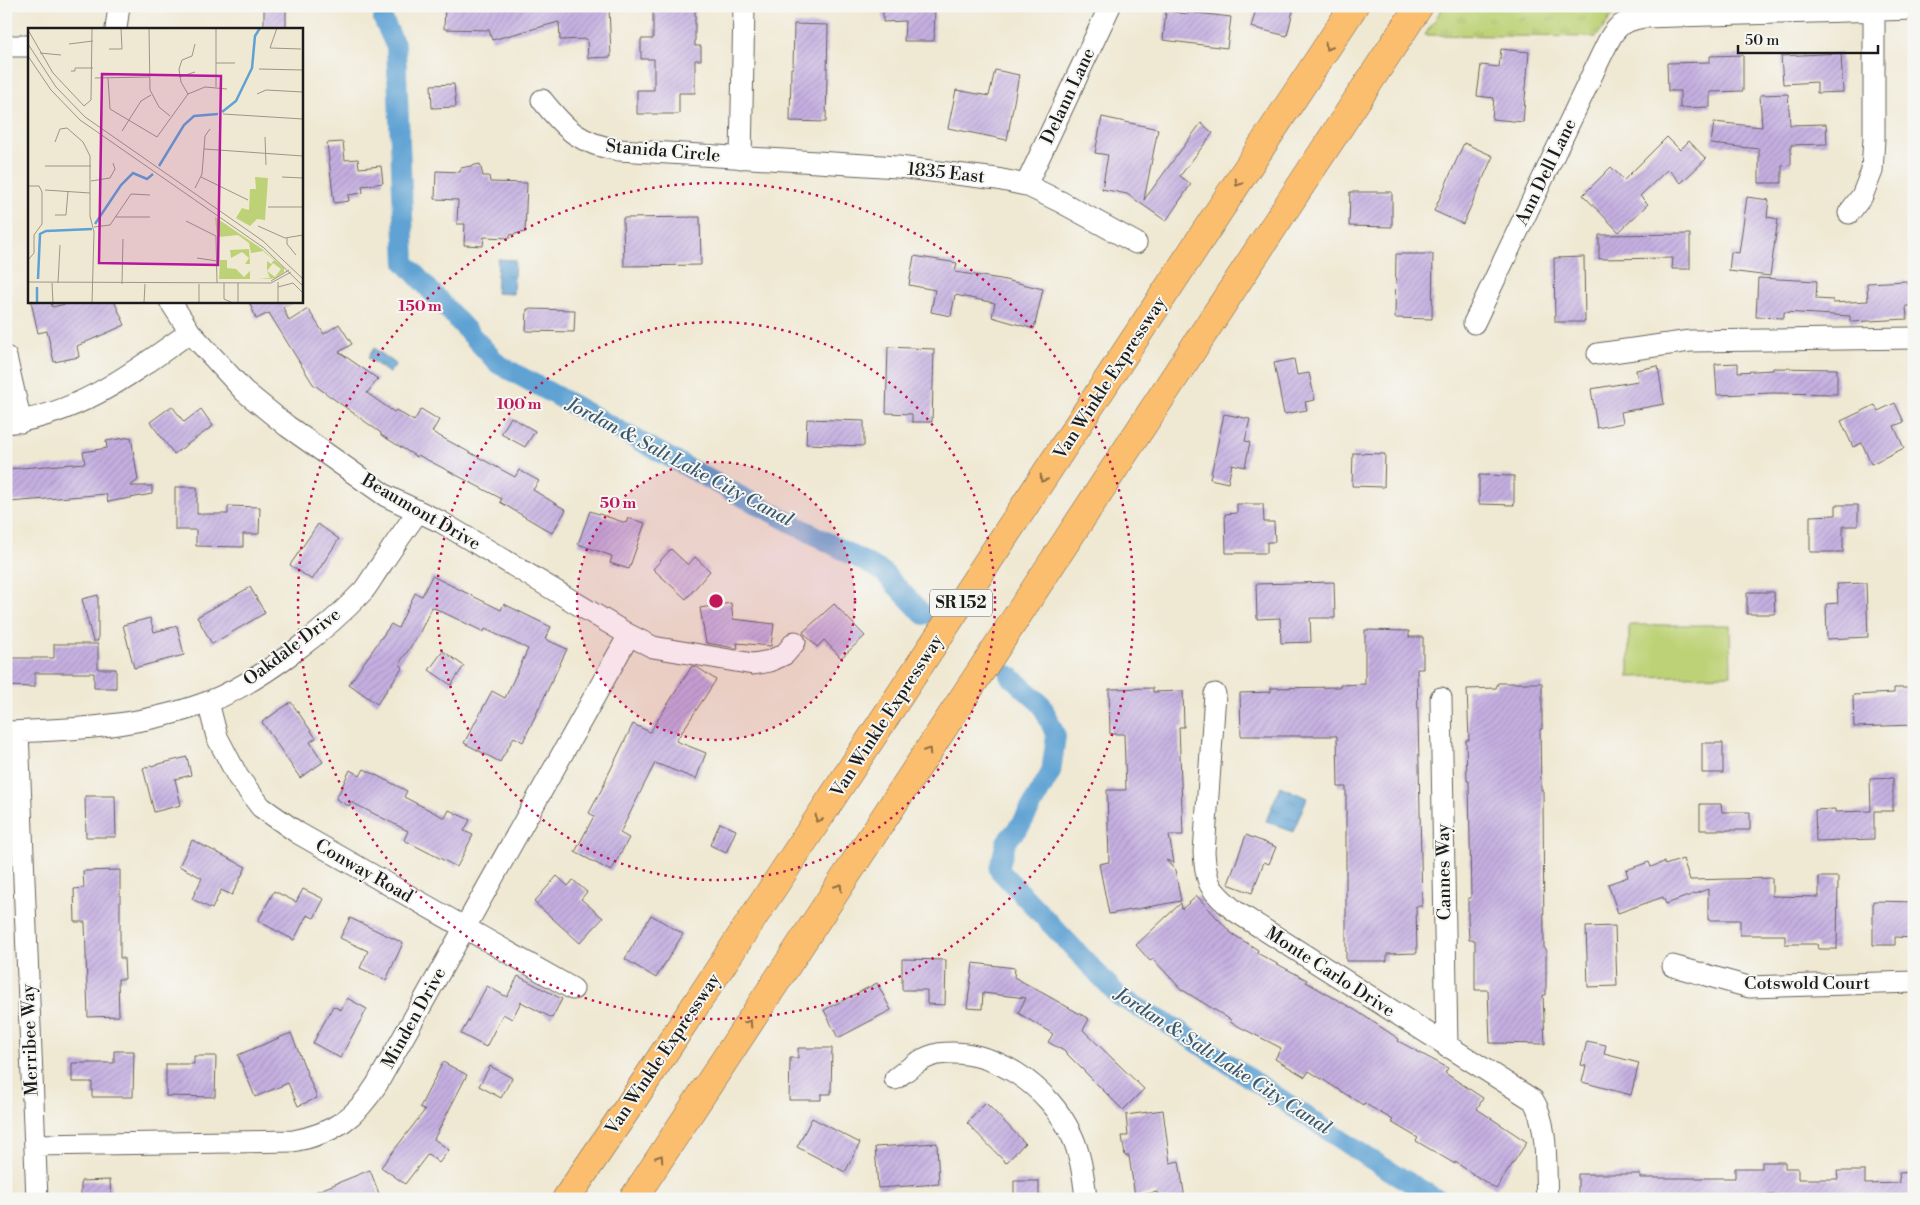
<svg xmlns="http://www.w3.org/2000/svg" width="1920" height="1205" font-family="'Libre Bodoni',serif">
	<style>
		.grass { fill: url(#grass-tufts); stroke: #6c7749 }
		.pitch { fill: #bdd276; stroke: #6c7749 }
		.water { fill: url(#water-ripples); stroke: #3d5f78 }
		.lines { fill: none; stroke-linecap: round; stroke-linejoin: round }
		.canal { stroke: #5ea2d3; stroke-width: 20 }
		.building { fill: url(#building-hatch) }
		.minor-casing { stroke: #66635c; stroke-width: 23 }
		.major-casing { stroke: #66635c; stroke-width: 29 }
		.minor { stroke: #fff; stroke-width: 21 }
		.major { stroke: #fbbe6e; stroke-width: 28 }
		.oneway { stroke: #8c6d45 }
		.ring { fill: none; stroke: #c2185b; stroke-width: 2.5; stroke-dasharray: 2.5 5 }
		.labels { text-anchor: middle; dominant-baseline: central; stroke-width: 4; stroke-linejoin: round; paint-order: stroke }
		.shield { fill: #f6f6f2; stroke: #5d5d5c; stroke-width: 1 }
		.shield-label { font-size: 16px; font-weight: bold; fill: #1c1c1c }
		.street-label { font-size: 18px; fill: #1c1c1c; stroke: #f6f6f2 }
		.water-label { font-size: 19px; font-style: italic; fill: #3a586e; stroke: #f6f6f2 }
		.inset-river { fill: none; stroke: #5ea2d3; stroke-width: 2.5 }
		.inset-road { fill: none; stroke: #9b9689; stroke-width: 1 }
		.view { fill: #b5179e; fill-opacity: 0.15; stroke: #b5179e; stroke-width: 2.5 }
		.inset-edge { fill: none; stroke: #1c1c1c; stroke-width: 2.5 }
		.centre { fill: #c2185b; stroke: #f6f6f2; stroke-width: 2.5 }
		.ring-label { font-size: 15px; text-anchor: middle; font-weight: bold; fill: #c2185b; stroke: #f6f6f2; stroke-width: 4; stroke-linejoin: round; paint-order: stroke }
	</style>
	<defs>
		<pattern id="grass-tufts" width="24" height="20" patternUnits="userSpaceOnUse" patternTransform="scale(1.25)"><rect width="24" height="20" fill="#bdd276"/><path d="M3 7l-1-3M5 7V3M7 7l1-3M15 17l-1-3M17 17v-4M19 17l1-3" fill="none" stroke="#a2b466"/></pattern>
		<pattern id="water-ripples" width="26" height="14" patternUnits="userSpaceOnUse" patternTransform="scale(1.25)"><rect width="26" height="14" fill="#5ea2d3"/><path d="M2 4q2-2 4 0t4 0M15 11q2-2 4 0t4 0" fill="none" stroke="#4d83aa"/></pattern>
		<pattern id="building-hatch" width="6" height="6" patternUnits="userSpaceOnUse" patternTransform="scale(1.25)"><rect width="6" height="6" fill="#c5afe1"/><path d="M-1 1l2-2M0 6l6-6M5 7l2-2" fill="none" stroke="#a996c0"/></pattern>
	</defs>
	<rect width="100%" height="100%" fill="#f6f6f2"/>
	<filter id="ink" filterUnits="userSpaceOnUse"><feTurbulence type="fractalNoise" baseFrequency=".02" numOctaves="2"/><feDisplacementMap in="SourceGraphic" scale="10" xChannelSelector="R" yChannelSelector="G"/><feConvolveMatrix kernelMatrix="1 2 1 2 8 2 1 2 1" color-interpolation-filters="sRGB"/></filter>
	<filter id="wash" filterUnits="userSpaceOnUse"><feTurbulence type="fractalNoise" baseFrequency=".0096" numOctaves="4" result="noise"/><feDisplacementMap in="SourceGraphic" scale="20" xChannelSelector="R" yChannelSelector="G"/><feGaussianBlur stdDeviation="1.12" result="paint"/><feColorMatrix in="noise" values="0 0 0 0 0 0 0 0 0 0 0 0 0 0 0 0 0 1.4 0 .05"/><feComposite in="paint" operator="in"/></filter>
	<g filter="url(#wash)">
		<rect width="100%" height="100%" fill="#efe8d2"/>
		<path class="grass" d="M1444,6h184l-15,9 -17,22 -171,-2z"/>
		<path class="pitch" d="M1629,625h101l1,50 -102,2z"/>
		<path class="water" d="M498,259l17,1 -2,34 -17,-1z
			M374,348l22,16 -7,9 -21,-15z
			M1280,786l27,12 -14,34 -27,-11z"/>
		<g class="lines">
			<path class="canal" d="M383,19l13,28 9,216 93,101 222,121 162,86 42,44
				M1009,675l33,30 14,31 -5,36 -29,51 -16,19 -7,28 121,127 58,33 189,127 70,42"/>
		</g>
		<g id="blocks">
			<path class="building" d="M264,6h22v23h-22z
				M445,6h98v3l66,-2 2,50 -23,1 -1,-19 -27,1 -1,-18 -67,18 -3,-10 -45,-1z
				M653,6h42v40h6v14h-6v33h-16v21h-42v-24h17v-31h-13v-20h12z
				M883,6h52l-1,35h-30l1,-20 -22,1z
				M1257,6h37l-7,30 -36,-9z
				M1166,11l22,3v-2l43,5 -4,31 -64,-8z
				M794,24l34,1 -2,97 -36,-1 1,-53h2z
				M1501,49l28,3 -6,70 -31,-3 2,-21 -17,-2 4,-31 18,2z
				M1841,53l2,39 -26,1v-11l-34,2 -2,-28z
				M1743,55v36l-33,1v15l-30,1v-17h-12l-1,-28 43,-1v-6z
				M995,70l24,5 -12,65 -59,-12 8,-38 33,6z
				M454,84l2,23 -24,1 -1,-23z
				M1788,94l2,31 36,-1 1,20 -36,1v20l-9,1v17h-23v-34l-48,-5 3,-22 48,5 -2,-32z
				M1102,117l56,12 -14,71 57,-77 12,10 -33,43 11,8 -25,37 -39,-27 -25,-5 6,-34 -13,-2z
				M1667,137l13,13 9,-9 17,18 -25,24 -13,-14 -28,27 8,8 -29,28 -36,-37 28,-28 13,13z
				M343,142l2,18 13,-1 1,9 22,-2 2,17 -21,3 1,7 -15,2 1,6 -15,2 -7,-60z
				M1464,143l29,13 -30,68 -29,-13z
				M480,164l3,12h6l1,6 37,1 -2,49 -15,3v3l-26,-1 -1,9 -19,-1 1,-21h-8l1,-24 -23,-1 1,-28 24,1 1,-4z
				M1350,192h42v35l-43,-1z
				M1747,197l22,3 -2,17 11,2 -8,57 -41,-5 2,-19 8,1z
				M700,217l1,48 -77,1 -1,-48z
				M1690,234v35h-18l1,-11 -74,1v-24z
				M1396,254h37l-1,65 -37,-1z
				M914,256l43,7 -2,9 46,7 42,10 -9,40 -42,-12 3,-14 -40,-8 -4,21 -20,-4 4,-22 -26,-5z
				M1584,257l1,65h-30l-1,-64z
				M1758,278l59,3 -1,18 17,1v3l35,-2 -1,-18 40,-2v4h7v21h-8l1,13 -57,3v-6l-66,-4v6l-28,-1z
				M31,301h20l1,6 27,-6h35l11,24 -48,21 2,11 -25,5 -7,-31 -9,2z
				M249,301h48l-14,6 6,14 19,-12 16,25 15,-10 13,20 -13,8 39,27 -11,14 27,19 2,-2 18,11 7,-12 18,11 -7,12 83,45 4,-7 20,11 -6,9 33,20 -14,23 -52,-31 2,-3 -84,-44 -1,2 -36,-22v-2l-68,-49 -44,-71 -13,6z
				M527,309l48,1 -1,22 -48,-1z
				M888,347l46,2 -2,73h-20v-8l-26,-1z
				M1294,359l3,16 12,-2 6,27 -10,2 2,8 -23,4 -10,-51z
				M1738,363v9l35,-2v-2l64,1v25l-64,-1 -56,2 -2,-31z
				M1658,366l6,38 -43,8 2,11 -26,5 -6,-39 47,-8 -2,-11z
				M1895,403l9,19 -10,4 10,22 -33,16 -9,-21 -9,4 -12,-26 34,-16 3,6z
				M172,406l12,16 17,-13 12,17 -39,28 -24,-32z
				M1224,414l26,5 -5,22 5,1 -5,25 -13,-3 -4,19 -18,-4z
				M511,417l24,14 -10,16 -24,-13z
				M807,419l57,2v25l-58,-2z
				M131,437l7,43 -8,6h22v8l-44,8 -2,-8 -96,8 -2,-33 77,-6 -2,-11 24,-4 -1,-7z
				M1353,453l32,1 -1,33 -32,-1z
				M1479,475l35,1v29l-35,-1z
				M175,487h22v27h31v-8l32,1 -1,27h-16v13l-47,-1v-16h-21z
				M1237,504h26l1,18h10l1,20h-8v11h-41l-1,-39 12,-1z
				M1836,505h22v21h-15v26h-33v-36l26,-1z
				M590,511l36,12 2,-5 17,5 -16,46 -19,-6 2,-7 -34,-12z
				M318,524l21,15 -27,41 -22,-15z
				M671,549l17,16 7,-8 15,14 -24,28 -33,-30z
				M432,576l69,34 3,-6 47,23 -6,12 22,10 -44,93 -9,-5 -14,25 -36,-19 28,-52 13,7 23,-49 -43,-20 -1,3 -52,-25 -13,27 -20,30 4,3 -26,37 -28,-20 42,-60 7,4 17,-35 7,3z
				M1334,582l1,36h-25l1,24 -30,1 -1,-25 -23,1 -1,-35z
				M1866,583l2,54 -41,2 -1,-35 12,-1 -1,-19z
				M250,587l15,26 -53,31 -15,-27z
				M1747,592h27l1,22h-28z
				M98,595v46h-5l-11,-42z
				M731,603l2,16 41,5 -3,22 -34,-3 1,5h-3l-29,-5 -6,-35z
				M834,604l31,32 -24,22 -17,-18 -7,7 -14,-15z
				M150,618l4,14 23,-6 7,29 -50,13 -11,-43z
				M1365,630l44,1v6h14v32h-6l5,237h-6l1,47 -30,1v7h-41v-174h-8l-1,-51h-96l-1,-43 31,-1v-4l69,-1v-2l25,-1z
				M54,644h44v25h18v19h-22v-15h-59v14l-29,-1v-28h48z
				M443,651l21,15 -13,19 -22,-15z
				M692,666l5,1 19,13 -40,61 30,12 -10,26 -41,-16 -35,70 9,5 -18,33 -36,-19 19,-36 -5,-3 17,-32h-1l28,-57 17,8z
				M1498,683h44v46h-2l1,61h2l1,159h2v46h-3l2,49 -55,-1 -2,-53h-13v-50h-6l-1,-21v-21h3l-2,-117h-2l-1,-41h3l-2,-51 29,-1z
				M1153,688v4l30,-1 1,36h-5l4,108h-14l5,28 -8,-3 9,10 6,31 -72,13 -10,-50 10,-2 -2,-72h19l-2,-56h-14l-1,-45z
				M1894,688h20v37l-60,2 -1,-32 41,-2z
				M291,702l25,36 -6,4 13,20 -23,16 -38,-56z
				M1702,743h21v30h-21z
				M187,757l4,18 -16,4 6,26 -27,7 -11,-44z
				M364,769l43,22 -3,6 41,21 4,-8 21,10 -6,11 9,4 -16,32 -53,-27 4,-9 -57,-29 -2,4 -13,-7 14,-29 10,6z
				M1893,778v33h-19v28l-58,2 -1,-31 20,-1v3l36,-1 -1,-32z
				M85,796h30l1,41h-30z
				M1700,804h21l1,8h28v18h-50z
				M720,823l16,7 -10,23 -16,-8z
				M1246,835l30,12 -7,17 -5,-2 -12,31 -24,-9z
				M192,840l54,27 -14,28 -11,-5 -9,19 -20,-10 10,-21 -23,-12z
				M1683,859l7,21 82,-2v18l47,1v-20h19l-1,72h-19l-1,-5h-32v-9h-45v-15h-32v-31l-42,15 -3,-7 -45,16 -10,-29 20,-7 -2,-7 23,-8 2,5 13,-5 1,3z
				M120,870v88h4l1,21h-7l1,37 -31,1 -3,-95h-10l-1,-33 10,-1 -1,-17z
				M557,876l11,10 5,-6 14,12 -6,7 22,19 -23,25 -46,-41z
				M303,889l21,10 -10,19 -7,-3 -13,25 -36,-19 16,-30 22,11z
				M1197,896l34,37 27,17 -1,3 50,27 -1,2 49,28 44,29 -1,2 50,27 -3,5 38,25 -6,11 50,33 -31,47 -41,-27v2l-39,-23 2,-3 -27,-16 2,-2 -29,-17 -1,2 -54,-34 -4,6 -30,-18 6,-11 -51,-26 1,-2 -50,-31 -28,-30 -3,2 -14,-16 45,-42 1,6z
				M1873,901l41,1v36l-19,-1v8h-22z
				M651,915l32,19 -27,44 -31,-19z
				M350,918l53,25 -17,37 -26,-12 8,-17 -28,-13z
				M1615,926l2,60 -29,1 -2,-60z
				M902,959l44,1 -1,45 -18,-1v-14h-25z
				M973,963l42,5 -1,9 75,42 -6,11 61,59 -21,21 -59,-59 -16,-9 5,-8 -35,-21 8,-15 -43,-5 -1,16 -15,-1z
				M518,976l44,23 -10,19 -31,-16 -9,17 -9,-5 -17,33 -25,-13 26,-48 20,11z
				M877,983l14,27 -53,28 -14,-28z
				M347,998l20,11 -27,49 -27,-15 20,-37 8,4z
				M291,1033l26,65 -19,8 -10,-23 -33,14 -17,-42z
				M1587,1041l19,4 -2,9 35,9 -8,32 -49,-13 4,-16 -5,-1z
				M798,1048h34l-1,46h-10v6h-32l1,-42h8z
				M114,1051h20l-1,46h-41v-15h-20v-19h42z
				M194,1056h22l-1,41 -49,-1v-32h28z
				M443,1062l24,13 -33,64 15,11 -10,13 -11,-9 -23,30 -24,-17 44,-57 -5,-3z
				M490,1066l22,12 -11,20 -22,-12z
				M986,1103l39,40 -19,20 -39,-40z
				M1163,1110l7,53 9,-2 6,38h-27l-1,-7 -22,4 -6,-40h-4l-3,-20h6l-2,-21z
				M812,1118l48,25 -15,29 -48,-25z
				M937,1143l2,41 -61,4 -3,-41z
				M1762,1162h23v6h13v11h40l-1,-8h28v13l35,-1 -1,-10 15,-1v27h-136v-4h-63v4h-137v-25h62v4h95v-10h27z
				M370,1170l11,29h-81v-1z
				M110,1180l1,19h-30v-18z
				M1014,1181h25v18h-25z"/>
		</g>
	</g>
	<g filter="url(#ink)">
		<use href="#blocks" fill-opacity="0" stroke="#66635c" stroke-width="1"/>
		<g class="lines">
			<defs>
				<path id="minor" d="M116,29l3,-23
					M6,46h23
					M542,100c24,30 38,44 77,50l279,17 99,12 29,6 35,17 75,41
					M741,158l3,-152
					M1026,185l84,-179
					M1849,213l13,-17 10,-25 2,-33v-128
					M170,301l20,31 54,59 43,35 99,70 55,26 188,113 24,12 100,17 17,-3 15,-7 10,-12
					M1474,323l127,-267c12,-24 14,-34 43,-39l270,-8
					M1598,354l92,-13 224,-3
					M6,357l15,65
					M6,423c71,-7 128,-51 184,-91
					M1215,694l-11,158c2,33 6,38 31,59l298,189c16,25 12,70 14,99
					M1441,698l6,349
					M208,702l9,35 21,40 23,30 37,26 275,156
					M6,732c68,-2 138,-6 202,-30 50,-19 119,-72 156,-112 6,-8 11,-17 17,-25 12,-18 24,-36 37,-53
					M18,732l19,467
					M1673,966l76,21 165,-5
					M895,1079c13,-10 27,-22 43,-25 54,-8 112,33 134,82 9,19 12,42 14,63
					M35,1145l258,-4c39,-7 63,-23 84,-57l252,-449"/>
				<path id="major" d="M566,1199l59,-87 729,-1106
					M633,1199l786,-1193"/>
			</defs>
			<use href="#minor" class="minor-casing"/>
			<use href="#major" class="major-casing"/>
			<use href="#minor" class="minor"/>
			<use href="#major" class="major"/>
		</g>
		<defs><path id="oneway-chevron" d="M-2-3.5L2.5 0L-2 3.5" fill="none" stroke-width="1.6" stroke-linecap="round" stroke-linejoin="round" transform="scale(1.25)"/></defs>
		<g class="oneway">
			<use href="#oneway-chevron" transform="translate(1328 47) rotate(123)"/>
			<use href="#oneway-chevron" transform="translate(1238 183) rotate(123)"/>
			<use href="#oneway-chevron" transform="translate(1043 479) rotate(123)"/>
			<use href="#oneway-chevron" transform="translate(928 751) rotate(-57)"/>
			<use href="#oneway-chevron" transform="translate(818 819) rotate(123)"/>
			<use href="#oneway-chevron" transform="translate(839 887) rotate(-57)"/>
			<use href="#oneway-chevron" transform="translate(749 1023) rotate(-57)"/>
			<use href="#oneway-chevron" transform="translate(660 1158) rotate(-57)"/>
		</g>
	</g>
	<circle cx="716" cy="601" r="139" fill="#c2185b" fill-opacity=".12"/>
	<g class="ring">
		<circle cx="716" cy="601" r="139"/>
		<circle cx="716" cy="601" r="279"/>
		<circle cx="716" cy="601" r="418"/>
	</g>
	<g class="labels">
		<rect class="shield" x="930" y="589.5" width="62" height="27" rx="4"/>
		<g class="shield-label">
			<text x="961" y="603">SR 152</text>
		</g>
		<g class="street-label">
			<text transform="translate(1068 96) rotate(-65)">Delann Lane</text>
			<text transform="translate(663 151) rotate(5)">Stanida Circle</text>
			<text transform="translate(1546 172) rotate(-64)">Ann Dell Lane</text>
			<text transform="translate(946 173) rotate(6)">1835 East</text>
			<text transform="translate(1110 378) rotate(-57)">Van Winkle Expressway</text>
			<text transform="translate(421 512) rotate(30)">Beaumont Drive</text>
			<text transform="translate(292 647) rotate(-37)">Oakdale Drive</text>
			<text transform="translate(887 716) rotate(-57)">Van Winkle Expressway</text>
			<text transform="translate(364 871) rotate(30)">Conway Road</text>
			<text transform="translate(1444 872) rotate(-91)">Cannes Way</text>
			<text transform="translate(1330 972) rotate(33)">Monte Carlo Drive</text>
			<text x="1807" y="983">Cotswold Court</text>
			<text transform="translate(414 1018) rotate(-61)">Minden Drive</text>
			<text transform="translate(30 1040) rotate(-92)">Merribee Way</text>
			<text transform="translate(663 1054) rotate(-56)">Van Winkle Expressway</text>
		</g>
		<g class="water-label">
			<text transform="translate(680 462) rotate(28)">Jordan &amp; Salt Lake City Canal</text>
			<text transform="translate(1223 1061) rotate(33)">Jordan &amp; Salt Lake City Canal</text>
		</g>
	</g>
	<g transform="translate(28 28)">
		<rect width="275" height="275" fill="#efe8d2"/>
		<path d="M227,149l13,1 -3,42 -8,-1 -7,7 -14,-8 6,-10 7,2 1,-21h6zM187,189l47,32 22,19v4l-9,6 -6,1h-10l11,-1 -3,-7 8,6 6,-8 -8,-6 -6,8v-10l4,3 3,-4 -11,-9 -12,2 -2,-10 -11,-8 -19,2 -1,12zM221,221l1,15h-5l4,-6 -7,-6 -11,6 -1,-8zM192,232h7v8l9,1 8,8 6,-6v8h-31z" fill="#bdd276"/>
		<path class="inset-river" d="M194,84l14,-11 16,-33 3,-32 5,-8M131,138l25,-41 10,-9 24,-2M67,196l26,-39 12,-12 14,6 6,-5M10,251l2,-45 6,-3 46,-2M9,275v-16"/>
		<path class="inset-road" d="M121,0l1,62 9,17 11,9M188,0v59M249,0l-7,20 31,1M0,2l25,43 31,33 7,-6 1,-72M0,16l28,43 29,30 178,124 40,38M41,16l24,-3M81,21h13l-1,-21M12,25l21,2M0,28l23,34 29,30 184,128 39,38M188,35h19M231,41l44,1M43,43h4v-3h18M151,49l16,-5M67,50l54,-1M80,50l2,31 47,28 31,-43 17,-7 22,2M160,66l-7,-12 -2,-13 3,-9 10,-4 3,-12M229,66l9,-4 37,2M195,86l80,5M94,103l19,-30 10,-6M237,109l1,28M27,114l5,-13 7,-1 16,14 7,14v60l4,16 -2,71M176,121l99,7M17,138h46M173,149l47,23M254,149l21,1M63,153l19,-3 5,-9 -2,-6M0,158h11l3,6v32l-8,11v18l-6,7M167,160l7,-14 3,-38 5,-7M17,162l45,3M240,179h35M27,187h11l2,-24M88,189h34M158,193l30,15 1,47M230,198l27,12 18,-3M66,199l16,-2 21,-31 19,1M259,210v6l9,11M169,230l20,3M243,253l18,-11M0,254l243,1 20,-11M250,254v21M24,255l1,20M30,255l2,-38M196,255v16l9,4M210,255v20M94,256l1,-45M171,256v19M250,259l15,-4 10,10M116,275l1,-19"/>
		<path class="view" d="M74,46l119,2 -3,189 -119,-2z"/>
		<rect width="275" height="275" class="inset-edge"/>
	</g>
	<circle cx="716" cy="601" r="8" class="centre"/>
	<g class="ring-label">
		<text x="420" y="311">150 m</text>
		<text x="519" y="409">100 m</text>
		<text x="618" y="508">50 m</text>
	</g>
	<rect width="1920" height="1205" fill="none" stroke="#f6f6f2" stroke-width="25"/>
	<path d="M1738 45v8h140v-8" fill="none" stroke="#1c1c1c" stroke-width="2.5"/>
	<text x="1745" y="45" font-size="15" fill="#1c1c1c" stroke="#f6f6f2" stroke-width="4" paint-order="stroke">50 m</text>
</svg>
